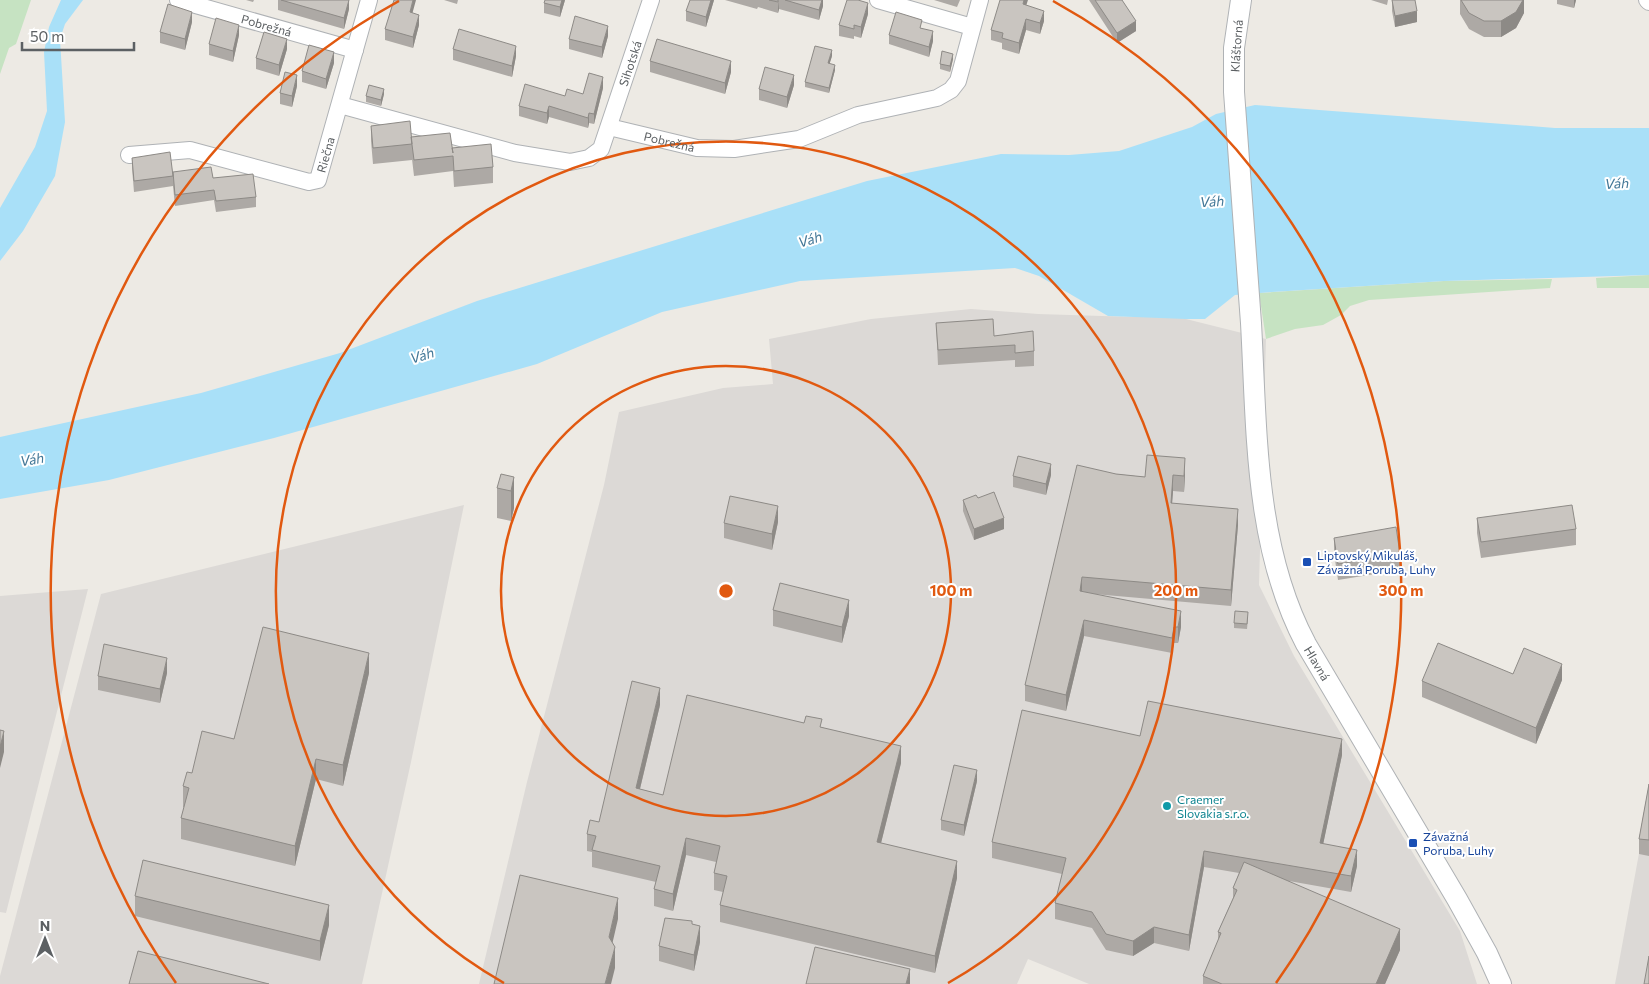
<svg xmlns="http://www.w3.org/2000/svg" width="1649" height="984" font-family="Commissioner,sans-serif">
	<style>
		.industrial { fill: #dcd9d6 }
		.green { fill: #c6e3c2 }
		.water { fill: #a9e0f8 }
		.lines { fill: none; stroke-linecap: round; stroke-linejoin: round }
		.minor-casing { stroke: #afb2b5; stroke-width: 18 }
		.tertiary-casing { stroke: #afb2b5; stroke-width: 22 }
		.minor { stroke: #fff; stroke-width: 16 }
		.tertiary { stroke: #fff; stroke-width: 20 }
		.wall { fill: #ada9a5 }
		.shaded-wall { fill: #8d8a86 }
		.building { fill: #c9c5c0; stroke: #8d8a86 }
		.ring { fill: none; stroke: #e15910; stroke-width: 2.5 }
		.transit-dot { fill: #1a4fb4; stroke: #fff; stroke-width: 2 }
		.culture-dot { fill: #0f9aa8; stroke: #fff; stroke-width: 2 }
		.labels { text-anchor: middle; dominant-baseline: central; stroke-width: 4; stroke-linejoin: round; paint-order: stroke }
		.street-label { font-size: 12px; fill: #5c6063; stroke: #fff }
		.transit-label { font-size: 12px; fill: #164399; stroke: #fff; text-anchor: start }
		.culture-label { font-size: 12px; fill: #0d838f; stroke: #fff; text-anchor: start }
		.water-label { font-size: 14px; font-style: italic; fill: #427797; stroke: #fff }
		.centre { fill: #e15910; stroke: #fff; stroke-width: 2.5 }
		.ring-label { font-size: 15px; text-anchor: middle; font-weight: bold; fill: #e15910; stroke: #fff; stroke-width: 4; stroke-linejoin: round; paint-order: stroke }
	</style>
	<rect width="100%" height="100%" fill="#edeae4"/>
	<path class="industrial" d="M1187,298l-1,21 80,20 -7,246 35,71 166,275 17,53h-388l-61,-25 -11,25h-538l48,-202 77,-297 15,-73 104,-24 50,-4 -4,-45 102,-20 100,-10 67,5 96,3z
		M464,505l-53,257 -49,222h-362v-8l101,-382z
		M88,589l-82,324 -6,-1v-316z
		M1649,799v185h-34z"/>
	<path class="green" d="M0,0h31l-15,44 -7,4 -9,26z
		M1649,275v13h-52l-1,-10z
		M1552,279l-2,9 -181,12 -19,6 -9,9 -18,10 -28,4 -29,10 -7,-46 185,-12z"/>
	<path class="water" d="M61,0h22l-18,24 -5,15 5,83 -10,54 -32,55 -23,30v-53l35,-61 12,-36 -3,-59 5,-25z
		M1255,105l300,23h94v147l-205,6 -172,11 -37,3 -30,24h-19l-78,-3 -69,-40 -24,-8 -215,13 -138,31 -125,52 -263,74 -165,42 -109,19v-62l201,-44 139,-40 137,-52 390,-120 134,-27 68,1 50,-4 73,-24 24,-13z"/>
	<g class="lines">
		<defs>
			<g id="minor">
				<path id="s1" d="M178,0l177,50"/>
				<path d="M878,0l94,27"/>
				<path d="M1647,0l2,2"/>
				<path id="s2" d="M340,105l175,48 55,9 19,-4 12,-9 50,-149"/>
				<path id="s3" d="M609,127l88,21 37,1 65,-10 59,-24 79,-17 14,-8 7,-9 22,-81"/>
				<path id="s4" d="M129,155l61,-5 119,32 9,-2 51,-180"/>
			</g>
			<g id="tertiary">
				<path id="s5" d="M1241,0l-7,48v44c6,77 12,154 17,231 6,107 3,223 55,321l151,255 30,54 14,31"/>
			</g>
		</defs>
		<use href="#minor" class="minor-casing"/>
		<use href="#tertiary" class="tertiary-casing"/>
		<use href="#minor" class="minor"/>
		<use href="#tertiary" class="tertiary"/>
	</g>
	<path class="wall" d="M246,0h8l-1,2z
		M278,0h71v9l-5,20 -66,-19z
		M444,0h14l-1,4z
		M565,0l-5,17 -16,-4v-10z
		M714,0l-8,27 -20,-6v-10z
		M725,0h98v6l-4,14 -40,-11 -1,4 -20,-6 -1,2z
		M934,0h26l-3,7z
		M1089,0h33l14,31 -19,12z
		M1371,0h17l-1,5z
		M1392,0l25,22 -22,5 -3,-16z
		M1460,0h64v13l-8,15 -15,9h-17l-15,-8 -9,-15z
		M1557,0h19l-2,8 -17,-4z
		M1026,5l18,16 -4,13 -14,-4 -7,24 -17,-5v-6l-11,-3v-10z
		M412,13l7,12 -6,23 -28,-8v-11z
		M868,14l-7,24 -7,-2v3l-15,-3v-11z
		M192,22l-7,28 -25,-7v-11z
		M922,28l11,13 -4,16 -40,-13v-9z
		M239,35l-6,27 -24,-7v-11z
		M608,36l-6,22 -33,-9v-10z
		M287,49l-8,27 -23,-7v-11z
		M453,49l63,7 -4,21 -59,-17z
		M832,56l-3,8 6,6 -6,23 -24,-6v-5z
		M953,59l-3,13 -10,-3v-5z
		M650,61l81,11 -6,22 -75,-22z
		M334,63l-8,26 -24,-7v-11z
		M794,85l-7,23 -28,-8v-11z
		M297,86l-5,21 -12,-3v-11z
		M603,88l-9,36 -5,-1 -1,5 -39,-11 -2,7 -28,-8v-10l46,-10 18,-2z
		M384,94l-3,12 -15,-4v-6z
		M371,126l40,12 41,11 41,18v16l-39,4 -1,-16 -39,5 -2,-17v1l-39,4 -2,-23z
		M132,158l41,14 40,6 43,19v10l-40,5 -2,-12 -39,6 -2,-20 -39,6 -2,-24z
		M936,323l58,13 40,15v15l-19,1v-7l-77,5z
		M1116,474l29,3 40,-3 -1,18 -11,-1 -1,12 66,22 -7,81 -137,-12 87,33 -3,16h-4l-2,10 -88,-17 -18,75 -41,-10v-16z
		M1051,475l-5,20 -33,-8v-11z
		M514,477v31l-3,13 -14,-3v-30z
		M978,498l26,31 -30,11 -11,-29v-11z
		M1477,518l99,11v16l-95,13 -4,-25z
		M778,522l-6,28 -48,-12v-15z
		M1334,538l66,16v16l-62,10 -4,-27z
		M773,610l76,6 -7,27 -69,-17z
		M1248,618l-1,11 -13,-1v-5z
		M167,673l-7,30 -62,-13v-14z
		M369,673l-26,113 -27,-7 -21,87 -114,-27v-21l3,-11h-1v-21l9,-13 42,-34z
		M1513,674l49,6 -26,64 -114,-47v-16z
		M660,705l-20,84 23,6 159,-68 79,36 -20,80 76,35 -22,95 -215,-51v-17l3,-13 -9,-2v-17l2,-11 -30,-7 -13,56 -19,-5v-17l2,-7 -64,-15v-15l-5,-1v-17l12,-12z
		M1140,736l202,19 -19,89 34,22 -6,26 -62,-11 111,69 -15,34h-182v-8l15,-34v-10l15,-34v-10l6,-15 -35,-6 -15,84 -35,-8 -21,13 -27,-6 -14,-22 -37,-9v-16l7,-29 -70,-16v-16z
		M977,781l-13,55 -23,-6v-10z
		M1649,784v72l-10,-2v-15z
		M135,896l194,29 -9,36 -185,-45z
		M692,924l8,18 -6,29 -35,-10v-15z"/>
	<path class="shaded-wall" d="M349,0v9l-5,20v-11z
		M413,0h3l-6,22v-10z
		M562,0h3l-5,17v-10z
		M711,0h3l-8,27v-10z
		M778,0l1,9 -1,4z
		M822,0h1v6l-4,14v-10z
		M1024,0h4l-5,15v-11z
		M1523,0h1v13l-8,15 -15,9v-16z
		M1574,0h2l-2,8z
		M868,3v11l-7,24v-11z
		M1044,11v10l-4,13v-11z
		M1417,11v11l-22,5v-11z
		M192,12v10l-7,28v-11z
		M419,15v10l-6,23v-11z
		M1026,19v11l-7,24v-11z
		M1136,21v10l-19,12v-10z
		M239,25v10l-6,27v-11z
		M608,26v10l-6,22v-11z
		M933,31v10l-4,16v-10z
		M287,39v10l-8,27v-11z
		M516,46v10l-4,21v-11z
		M832,50v6l-4,13v-6z
		M334,52v11l-8,26v-10z
		M953,54v5l-3,13v-6z
		M731,61v11l-6,22v-11z
		M835,65v5l-6,23v-5z
		M297,75v11l-5,21v-11z
		M794,75v10l-7,23v-11z
		M603,77v11l-9,36v-10z
		M384,89v5l-3,12v-6z
		M549,106v11l-2,7v-11z
		M589,113v10l-1,5v-10z
		M1185,458v16l-1,18v-16z
		M1051,464v11l-5,20v-11z
		M1173,475v16l-2,27v-15z
		M514,477v31l-3,13v-30z
		M778,506v16l-6,28v-16z
		M1238,509v16l-7,81v-16z
		M1004,518v11l-30,11v-11z
		M1082,577v15l-2,-1z
		M849,600v16l-7,27v-16z
		M1181,611v16l-3,16v-16z
		M1084,620v16l-18,75v-16z
		M1174,627v16l-2,10v-15z
		M369,653v20l-26,113v-21z
		M167,658v15l-7,30v-14z
		M1562,664v16l-26,64v-16z
		M660,688v17l-24,100v-17z
		M4,731v21l-4,16v-21z
		M1342,739v16l-22,104v-16z
		M901,746v17l-24,96v-17z
		M316,759v20l-21,87v-20z
		M977,770v11l-13,55v-11z
		M686,838v17l-13,56v-17z
		M1357,850v16l-6,26v-16z
		M1204,851v16l-15,84v-16z
		M957,861v17l-22,95v-17z
		M618,898v21l-9,39v-21z
		M329,905v20l-9,36v-20z
		M700,926v16l-6,29v-16z
		M1154,927v16l-21,13v-15z
		M1400,929v21l-15,34h-9z
		M615,947v21l-4,16h-6z
		M910,969v15h-4z"/>
	<path class="building" d="M281,0h68l-5,18z
		M394,0h19l-3,12 9,3 -6,22 -28,-8z
		M545,0h17l-2,7 -16,-4z
		M690,0h21l-5,17 -20,-6z
		M769,0h9v2z
		M785,0h37l-3,10z
		M847,0h11l10,3 -7,24 -7,-2v4l-15,-4z
		M1000,0h24l-1,4 21,7 -4,12 -14,-4 -7,24 -17,-5 1,-5 -12,-3z
		M1095,0h27l14,21 -19,12z
		M1392,0h23l2,11 -22,5z
		M1461,0h62l-7,12 -15,9h-17l-15,-8z
		M168,4l24,8 -7,27 -25,-7z
		M896,12l26,8 -2,8 13,3 -4,16 -40,-12z
		M575,16l33,10 -6,21 -33,-8z
		M216,18l23,7 -6,26 -24,-7z
		M459,29l57,17 -4,20 -59,-17z
		M264,32l23,7 -8,26 -23,-7z
		M657,39l74,22 -6,22 -75,-22z
		M309,45l25,7 -8,27 -24,-8z
		M815,46l17,4 -4,13 7,2 -6,23 -24,-6z
		M942,51l11,3 -3,12 -10,-2z
		M765,67l29,8 -7,22 -28,-8z
		M285,72l12,3 -5,21 -12,-3z
		M589,73l14,4 -9,37 -5,-1 -1,5 -39,-12 -2,7 -28,-7 6,-22 40,12 2,-7 16,5z
		M369,85l15,4 -3,11 -15,-4z
		M410,121l2,23 -39,4 -2,-22z
		M450,133l3,20 -1,-5 39,-4 2,23 -39,4 -1,-15 -39,4 -3,-23z
		M170,152l3,24 -39,5 -2,-23z
		M211,167l2,11 40,-4 3,23 -40,4 -2,-11 -39,5 -2,-23z
		M993,319l1,17 39,-5 1,20 -19,2v-8l-77,5 -2,-27z
		M1147,455l38,3 -1,18 -11,-1 -2,28 67,6 -7,81 -149,-13 -2,14 101,20 -3,16h-4l-2,11 -88,-18 -18,75 -41,-10 52,-220 39,9 29,3z
		M1018,456l33,8 -5,20 -33,-8z
		M501,474l13,3 -3,14 -14,-3z
		M994,492l10,26 -30,11 -11,-29 13,-5 2,3z
		M730,496l48,10 -6,28 -48,-11z
		M1572,505l4,24 -95,13 -4,-24z
		M1396,527l4,27 -62,10 -4,-26z
		M780,583l69,17 -7,27 -69,-17z
		M1235,611l13,1 -1,12 -13,-1z
		M263,627l106,26 -26,112 -27,-6 -21,87 -114,-28 8,-30 -6,-2 4,-14 5,1 10,-42 32,8z
		M1438,643l75,31 11,-26 38,16 -26,64 -114,-47z
		M104,644l63,14 -7,31 -62,-13z
		M632,681l28,7 -24,100 27,7 24,-100 117,28 2,-7 16,3 -2,8 81,19 -24,96 80,19 -22,95 -215,-51 7,-29 -13,-3 6,-27 -34,-8 -13,56 -19,-5 6,-23 -68,-16 4,-14 -9,-2 3,-14 9,2z
		M1148,701l194,38 -22,104 37,7 -6,26 -147,-25 -15,84 -35,-8 -21,14 -27,-7 -14,-22 -37,-9 11,-45 -74,-16 30,-132 118,26z
		M0,730l4,1 -4,16z
		M954,765l23,5 -13,55 -23,-5z
		M1649,784v56l-10,-1z
		M143,860l186,45 -9,36 -185,-45z
		M1244,862l156,67 -24,55h-154l-19,-8 18,-43 -3,-1 19,-42 -4,-2z
		M520,875l98,23 -9,39 6,10 -10,37h-111z
		M665,918l27,3v3l8,2 -6,29 -35,-9z
		M815,947l95,22 -4,15h-100z
		M138,951l131,33h-140z
		M1649,956v28h-5z"/>
	<g class="ring">
		<circle cx="726" cy="591" r="225"/>
		<path d="M504 983A450 450 0 1 1 948 983"/>
		<path d="M176 983A675 675 0 0 1 399 1M1053 1A675 675 0 0 1 1276 983"/>
	</g>
	<g class="transit-dot">
		<rect x="1302" y="557" width="10" height="10" rx="2.5"/>
		<rect x="1408" y="838" width="10" height="10" rx="2.5"/>
	</g>
	<circle class="culture-dot" cx="1167" cy="806" r="5"/>
	<g class="labels">
		<g class="street-label">
			<text stroke="none"><textPath href="#s1" startOffset="92">Pobrežná</textPath></text>
			<text transform="translate(1236 46) rotate(-86)">Kláštorná</text>
			<text stroke="none"><textPath href="#s2" startOffset="362">Sihotská</textPath></text>
			<text stroke="none"><textPath href="#s3" startOffset="62">Pobrežná</textPath></text>
			<text stroke="none"><textPath href="#s4" startOffset="220">Riečna</textPath></text>
			<text stroke="none"><textPath href="#s5" startOffset="675">Hlavná</textPath></text>
		</g>
		<g class="transit-label">
			<text x="1317" y="555">Liptovský Mikuláš,<tspan x="1317" dy="14">Závažná Poruba, Luhy</tspan></text>
			<text x="1423" y="836">Závažná<tspan x="1423" dy="14">Poruba, Luhy</tspan></text>
		</g>
		<g class="culture-label">
			<text x="1177" y="799">Craemer<tspan x="1177" dy="14">Slovakia s.r.o.</tspan></text>
		</g>
		<g class="water-label">
			<text transform="translate(1617 183) rotate(-2)">Váh</text>
			<text transform="translate(1212 201) rotate(-4)">Váh</text>
			<text transform="translate(810 239) rotate(-17)">Váh</text>
			<text transform="translate(422 355) rotate(-17)">Váh</text>
			<text transform="translate(32 459) rotate(-9)">Váh</text>
		</g>
	</g>
	<circle cx="726" cy="591" r="8" class="centre"/>
	<g class="ring-label">
		<text x="951" y="596">100 m</text>
		<text x="1176" y="596">200 m</text>
		<text x="1401" y="596">300 m</text>
	</g>
	<g transform="translate(45 939)" stroke="#ffffff" stroke-width="4" paint-order="stroke">
	<path d="M0-4L9 19L0 12L-9 19Z" fill="#5c6063"/>
	<text y="-8" font-size="14" font-weight="bold" text-anchor="middle" fill="#5c6063">N</text>
	</g>
	<path d="M22 42v8h112v-8" fill="none" stroke="#5c6063" stroke-width="2.5"/>
	<text x="30" y="42" font-size="15" fill="#5c6063" stroke="#ffffff" stroke-width="4" paint-order="stroke">50 m</text>
</svg>
